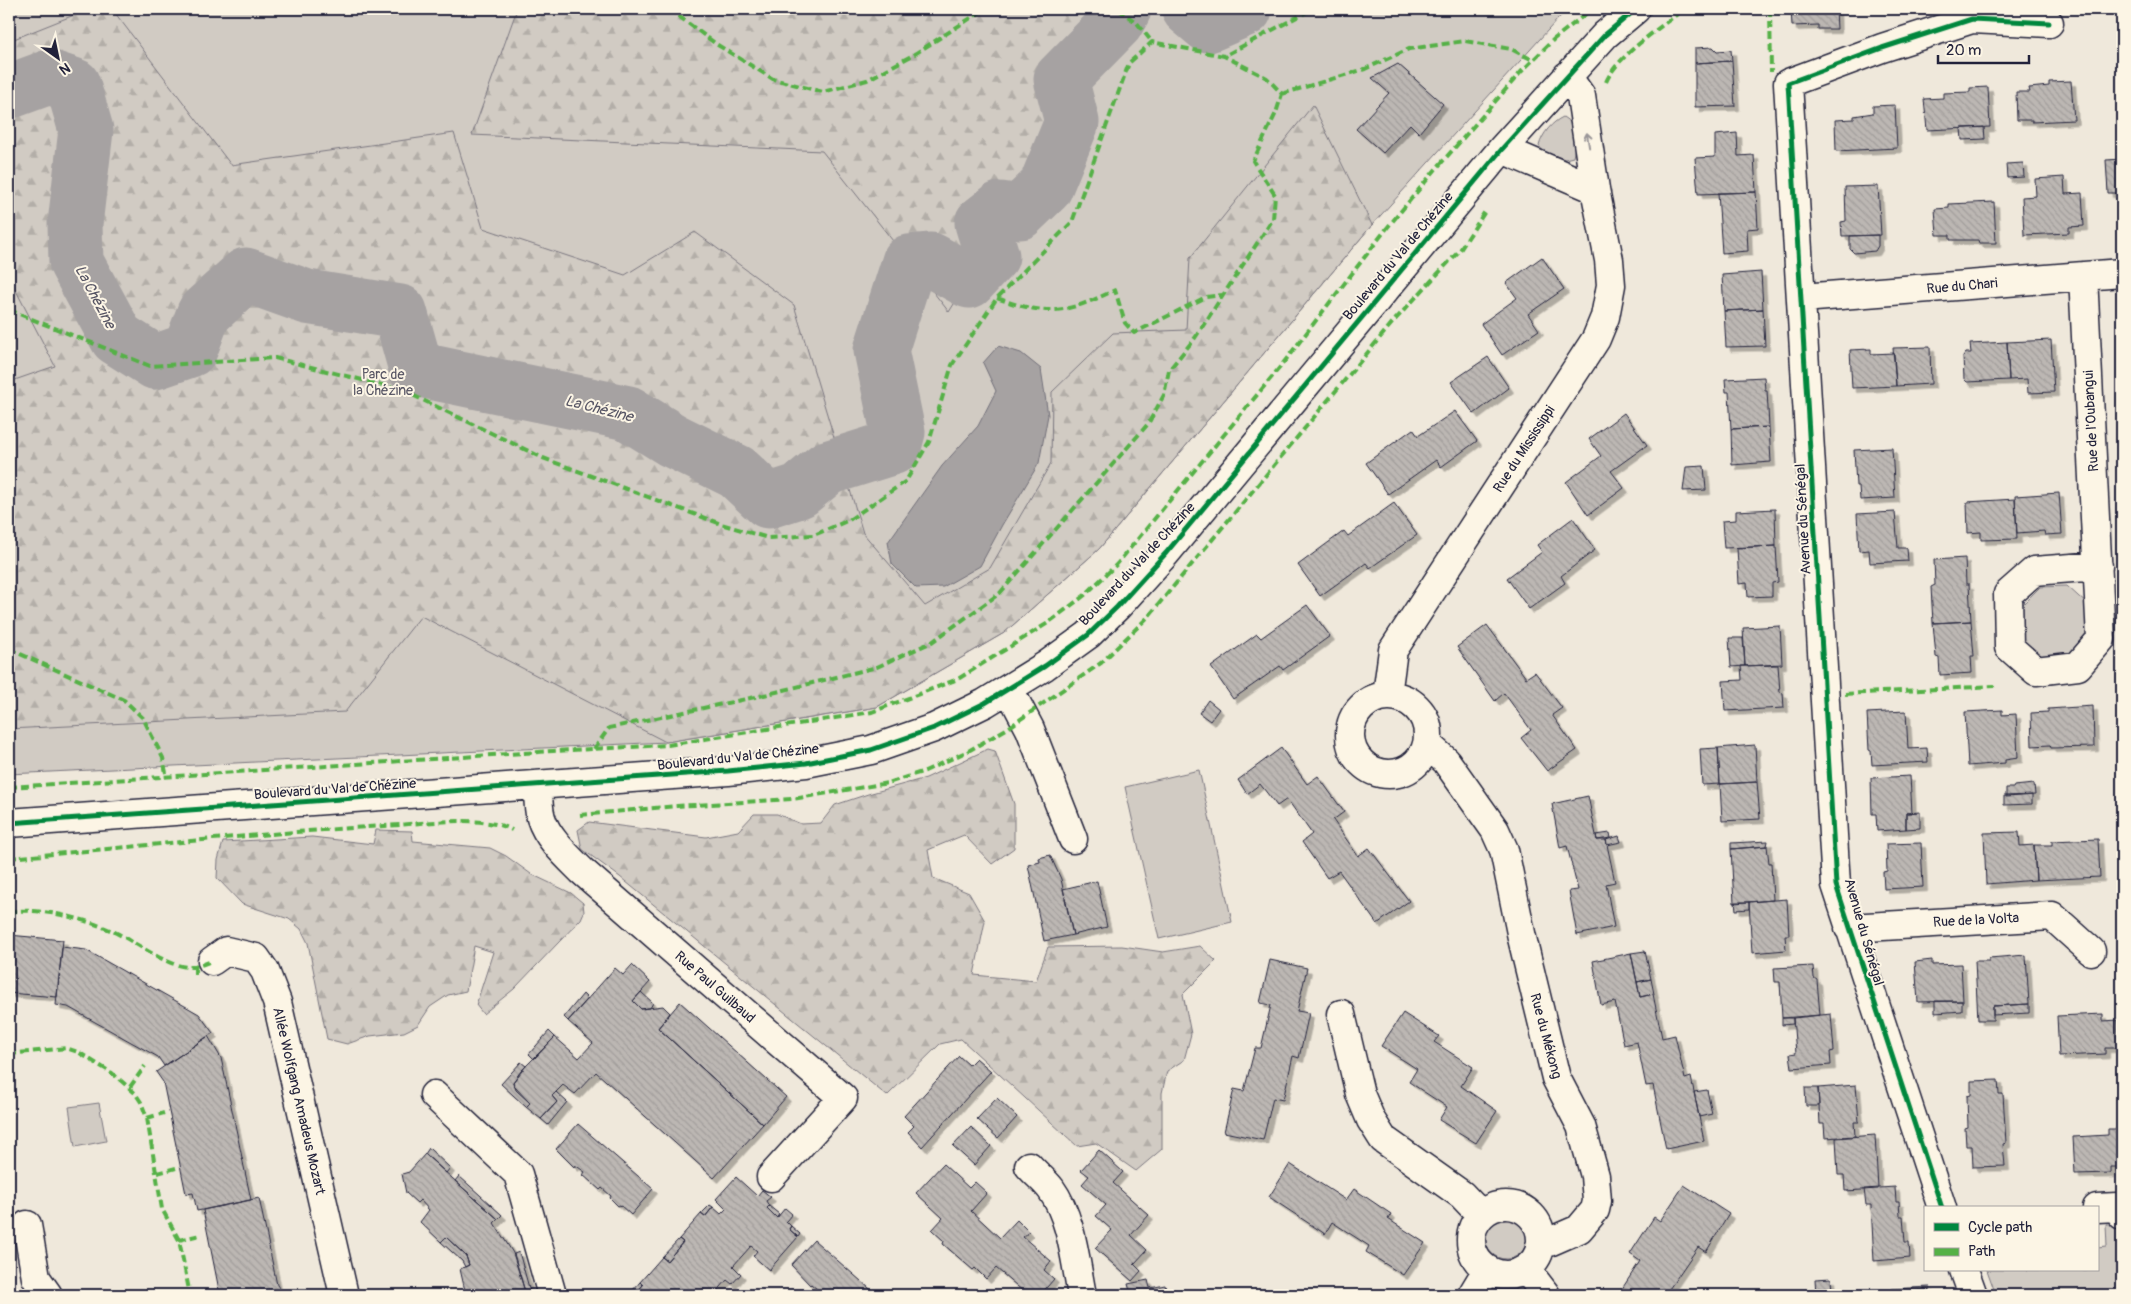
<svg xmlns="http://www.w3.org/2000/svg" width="2131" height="1304" font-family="Pangolin,sans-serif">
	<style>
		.green { fill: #d1cbc3; stroke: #7a767f }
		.forest { fill: url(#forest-firs); stroke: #7a767f }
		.water { fill: #a6a2a2; stroke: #716f79 }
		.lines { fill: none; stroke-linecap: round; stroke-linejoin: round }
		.river { stroke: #a6a2a2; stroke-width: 55 }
		.building { fill: url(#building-back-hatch); stroke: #22223b; filter: url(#shadow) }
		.minor-casing { stroke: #22223b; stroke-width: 31 }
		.minor { stroke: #fcf5e5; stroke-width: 28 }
		.quiet { stroke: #55b146; stroke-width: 4; stroke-dasharray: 8 4; stroke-linecap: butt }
		.cycleway-casing { stroke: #fcf5e5; stroke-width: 8 }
		.cycleway { stroke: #00873e; stroke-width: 5 }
		.oneway { stroke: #9a9698 }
		.labels { text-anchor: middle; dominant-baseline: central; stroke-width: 4; stroke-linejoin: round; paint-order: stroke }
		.street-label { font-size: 14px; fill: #22223b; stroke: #fcf5e5 }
		.park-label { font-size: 14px; fill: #575564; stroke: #fcf5e5 }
		.water-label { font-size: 15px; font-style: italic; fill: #575564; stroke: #fcf5e5 }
	</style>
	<defs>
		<pattern id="forest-firs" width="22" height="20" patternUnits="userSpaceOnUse" patternTransform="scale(1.25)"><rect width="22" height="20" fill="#d1cbc3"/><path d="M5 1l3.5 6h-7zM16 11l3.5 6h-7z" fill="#b3aea8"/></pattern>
		<pattern id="building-back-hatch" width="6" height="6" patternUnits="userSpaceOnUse" patternTransform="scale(1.25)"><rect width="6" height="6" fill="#bcb7b3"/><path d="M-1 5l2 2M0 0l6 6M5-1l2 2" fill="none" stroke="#a19d9b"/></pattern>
		<filter id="shadow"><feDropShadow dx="4.5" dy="4.5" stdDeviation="0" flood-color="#0004"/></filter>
	</defs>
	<rect width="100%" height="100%" fill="#efe8db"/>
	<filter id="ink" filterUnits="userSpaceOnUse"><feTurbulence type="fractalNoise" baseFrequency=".02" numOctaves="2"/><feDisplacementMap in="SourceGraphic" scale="10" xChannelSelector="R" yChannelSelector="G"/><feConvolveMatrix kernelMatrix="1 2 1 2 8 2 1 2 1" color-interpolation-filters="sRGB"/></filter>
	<g filter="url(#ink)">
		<path class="green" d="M9,9h1558l-195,216 -273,324 -95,84 -127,74 -211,35 -657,32z
			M1563,117l7,5 5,25 -2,10 -8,2 -21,-7 -5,-6c3,-12 13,-24 24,-29z
			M2067,586l22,20v31l-19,21h-28l-20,-18 -1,-34 19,-19z
			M1199,770l33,152 -73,17 -34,-152z
			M99,1103l7,38 -31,6 -6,-40z
			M1485 1238a21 21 0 1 1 42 0a21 21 0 1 1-42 0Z
			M2106,1224h5l11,10v61h-126l-9,-25h110v-22l10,-1z"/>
		<path class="forest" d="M89,9h23l119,156 223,-32 29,95 142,47 70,-43 99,73 69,228 62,73 65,-38 61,-105 1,-71 61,-59 73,-3 4,-72 123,-153 59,120 -273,324 -95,84 -127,74 -211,35 -245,-126 -76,96 -336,17v-347l46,-16 -46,-89v-236z
			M517,9h599l-74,154 -93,149 -127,-161 -350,-16z
			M988,749l7,2 19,53v44l-22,16 -28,-29 -36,15 5,28 36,15 16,28 -11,54 62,6 12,-34 74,-1 41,6 37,-6 16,15 -33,33 8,40 -7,26 -17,11 -5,22v56l-26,22 -40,-28 -19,3 -116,-107 -21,5 -53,52 -267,-219 -38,-28 -4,-19 11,-8 117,15 32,-6 16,-17h23l24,10 20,-1 14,-18 33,-11 58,-16z
			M376,830l36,1 1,10 77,7 16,8 25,18 40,19 12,10 1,9 -3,7 -67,70 -31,25 -7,-9 17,-53 -19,-6 -8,45 -18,4 -18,12 -12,18 -14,7 -34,4 -23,8 -20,-5 -19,-96 -7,-14 -12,-10 -47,-15 -25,-26 1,-18 5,-18 89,-5 61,7z"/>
		<path class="water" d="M998,346l23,7 20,16 7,46 -9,48 -37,62 -22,41 -37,21 -27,1 -24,-24 -4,-22 54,-76 36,-40 18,-35 -13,-28z"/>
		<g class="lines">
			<path class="river" d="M1189,9l19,16 37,-16
				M9,90l2,1 38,-14 24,8 13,45 -11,94 1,38 41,76 38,24 35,-12 14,-37 42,-38 61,22 93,15 16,57 212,44 44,27 65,32 31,29 31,-10 28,-23 67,-21 4,-15 -17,-82 28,-88 22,-2 38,21 23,-25 -10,-33 18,-14 20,3 25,-24 27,-66 -11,-43 55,-56 8,-14"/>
		</g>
		<path class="building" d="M1791,9h45l1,20h-19v-4l-26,1z
			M1713,47l4,4 14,-1 1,11 -37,2v-15z
			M1732,61l3,45 -40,1v-44z
			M1398,64l45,40 -24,29 -9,-9 -27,29 -27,-24 33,-36 -17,-15z
			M2071,81l3,39 -42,2v-2h-15l-1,-28h14l-1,-4 20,-2v-4z
			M1988,87l2,40 -63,3 -3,-31 19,-1v-5l27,-1v-4z
			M1895,105l2,43 -61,3 -1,-31 19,-1v-3l19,-3v-7z
			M1984,127l1,12 -23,1 -1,-12z
			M1737,133l1,23 16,-1 2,37 -58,2 -3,-36 20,-1v-22z
			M2122,159v34h-14l-2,-33z
			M2023,163l1,14 -17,1 -1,-14z
			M2064,177l1,17 17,-1 2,33 -15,1v6l-45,2 -2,-38 14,-1 -1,-17z
			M1878,186l3,49 -39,1 -1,-14 5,-1 -1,-34z
			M1756,192l2,36 -11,1 1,22 -26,2 -4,-60z
			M1994,202l2,41h-17l-1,-3h-28v-5h-13l-2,-26 14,-1v-4z
			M1878,235v11l-3,5 -21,2 -4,-4v-13z
			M1542,257l22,32 -36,25 11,16 -37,25 -21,-31 36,-26 -11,-15z
			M1761,272l2,37 -39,2 -2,-36z
			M1763,309l2,37 -39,1 -2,-36z
			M2051,340l3,52 -26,1 -1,-14 -18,1 -2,-38z
			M2007,342l2,38 -42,2 -3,-3 -1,-22 3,-4h5l-1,-9z
			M1930,347l1,37 -35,2 -3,-38z
			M1871,349v5l23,-1 2,33 -44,2 -2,-38z
			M1488,357l21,31 -35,26 -23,-32z
			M1764,377l1,13h2l2,37 -38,2 -2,-37h-3l-1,-13z
			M1455,411l22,30 -36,26 -5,-7 -48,34 -22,-31 47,-34 5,7z
			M1624,413l23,32 -36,26 13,17 -36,27 -22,-33 35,-26 -12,-17z
			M1769,427l2,35 -39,3 -1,-36z
			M1892,448l3,50 -35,2 -1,-14h-3l-2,-36z
			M1704,466l2,24 -23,1 3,-24z
			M2059,493l3,41 -17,1 -1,-4 -27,2 -2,-37z
			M2015,499l2,40 -36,1v-8l-13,1 -1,-31z
			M1394,503l23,32 -47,33 -4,-5 -46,33 -22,-31 46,-34 4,5z
			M1775,509l1,37 -52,2 -2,-27 14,-1v-9z
			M1895,512l3,36h9l1,13 -38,2 -1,-13 -10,1 -2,-37z
			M1573,518l22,32 -34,26 4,7 -36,26 -22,-31 35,-26 -5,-7z
			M1776,546l2,36 -6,1v13l-24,1 -1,-14 -8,1 -2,-36z
			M1965,558l1,26h3l2,37 -38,2 -2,-36 4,-2 -1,-25z
			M1307,605l23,31 -47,34 -3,-4 -47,33 -22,-32 46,-33 4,4z
			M1971,621l3,35h-3l1,17 -32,2 -1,-17 -3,-1 -3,-34z
			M1487,625l39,53 9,-6 27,36 -10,7 25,35 -30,21 -26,-33 10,-8 -27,-37 -9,8 -38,-54z
			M1780,626l2,38 -37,2 -2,-38z
			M1729,638h14l2,28 -14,1z
			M1778,665l2,27 3,1 1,15 -59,3 -2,-30 19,-1 -1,-14z
			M1208,700l11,9 -9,12 -11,-8z
			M2093,706l1,41 -43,1 -1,-3 -18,1 -1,-33 17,-1v-3z
			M2002,710v5l14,-1 2,44 -13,2v3l-37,3 -3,-54z
			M1906,711l2,38 19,-1 1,14 -56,3 -1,-14 -2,-1 -2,-37z
			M1755,745l2,37 -37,2 -2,-36z
			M1281,748l26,36 11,-8 26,36 -11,8 25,36 11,-8 40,53 -32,23 -38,-53 -12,7 -25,-36 10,-8 -25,-35 -10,7 -17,-22 -13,10 -9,-14z
			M1718,748l2,36 -18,1 -2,-36z
			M1910,776l2,37h-6v16l-29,2 -1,-17h-4l-1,-36z
			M1757,782l3,37 -38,2 -2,-37z
			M2034,784l1,11 -29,2v-9h7l1,-2z
			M2032,795v9l-28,1v-9z
			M1588,796l9,44h9l9,42 -9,2 8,43 -37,8 -8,-44 9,-1 -11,-44 -7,2 -8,-44z
			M1920,812v16l-14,1v-16z
			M2019,832l1,14 14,-1 2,35 -50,4 -2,-51z
			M1610,833l1,5 -14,2 -1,-5z
			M1619,836l2,6 -14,3 -1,-5z
			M2098,839l2,38 -64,3 -2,-35h18v-4z
			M1768,841l-1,5 -36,3v-6z
			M1921,843l2,44 -39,2 -1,-17 4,-1 -1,-27z
			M1767,846l2,17h2l2,37 -39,3 -3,-54z
			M1050,855l11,24 12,56 -29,6 -16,-76 12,-3 -1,-4z
			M1097,881l10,46 -34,8 -10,-46z
			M1787,899l2,36h-4l1,15 -34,3 -3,-51z
			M1735,902h14v7l-13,1z
			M9,935l54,5 -6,57 -48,-4z
			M62,947l24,3 113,64 14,19 -49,33 -6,-9 -90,-50 -12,-2z
			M1645,951l6,28 -14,3 -6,-29z
			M1631,953l9,44 13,-3 9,44 13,-3 10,44 6,-2 13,64 -38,8 -13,-64 -7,1 -9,-44 -13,3 -9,-43 -14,3 -8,-44z
			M2026,955l3,49 -36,2v14h-15l-3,-59h14v-3z
			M1270,960l37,8 -10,43 12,2 -10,45 -6,-2 -10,44 -10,-2 -10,42 -39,-8 10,-43 10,2 11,-43h6l10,-43 -11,-2z
			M1932,960v5l29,-1 2,37 -45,1 -3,-40z
			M632,965l18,17 -17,19 8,8 22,-3 7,7 -12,15 105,96 -49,54 -118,-106 -21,22 -12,-9 -11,11 5,6 -16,17 -15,-12 4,-4 -16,-17 -1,-4 8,-11 34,-34 24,21 14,-15 -25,-22 47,-53 8,7z
			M1813,966l1,12 3,2 3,35 -38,3 -2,-36h-5l-1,-14z
			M1651,979l3,15 -14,3 -3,-15z
			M641,992l12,11 -3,5 -9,1 -8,-8z
			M583,994l5,5 -20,22 -4,-4z
			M1935,1001h27v10l-27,2z
			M680,1002l106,95 -23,27 -105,-96z
			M2029,1004v9l-36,2v-9z
			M1403,1013l36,23 -5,6 39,25 -12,19 36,25 -21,32 -37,-23 8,-13 -38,-25 8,-13 -36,-23z
			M1831,1014l3,37 -4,1 1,13 -39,3 -2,-14 6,-1 -3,-35z
			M2103,1014v7l15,-1 1,28h-14v6l-46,2 -2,-40z
			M1782,1018h11v6l-11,1z
			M549,1031l6,6 -21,22 -5,-5z
			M208,1036l13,22 30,142 -54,11 -4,-18 -7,1 -23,-112 -7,-10z
			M959,1056l10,9 7,-7 15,13 -69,76 -14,-15 6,-6 -10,-10z
			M521,1062l5,4 -13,16 3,8 14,13 -4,4 -25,-23z
			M1998,1080l1,14h4l3,49 -3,1 2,22 -32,1 -1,-21h-6l-1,-18 3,-1 -1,-31 4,-1v-14z
			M1856,1085l3,37h-5l1,14 -30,2 -1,-14h-4l-2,-36z
			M1805,1088h13l1,18h-13z
			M1707,1090l5,24 -13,3 -5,-25z
			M556,1092l11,10 -19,23 -7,-6 16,-17 -5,-6z
			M997,1098l20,19 -19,21 -21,-19z
			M578,1124l75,65 -22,26 -11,-10 -2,1 -8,-8 1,-2 -9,-8 -2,2 -17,-15 2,-3 -10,-7 -1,2 -18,-18z
			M971,1127l20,19 -17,19 -21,-19z
			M2108,1129h14v38h-11v6l-36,1 -2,-37 35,-2z
			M1875,1135l3,54 -33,2 -1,-16h-6l-2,-37z
			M429,1148l21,20 -4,5 -21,-19z
			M1099,1150l24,22 -10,11 36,32 -18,20 16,15 -13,14 7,7 -9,10 -37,-33 17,-18 -16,-14 10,-11 -24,-21 7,-8 -8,-6z
			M425,1154l73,65 -4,4 19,30 13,42h-60l-6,-26 9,-4 -3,-9 -20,-19 -5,5 -21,-20 9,-12 -9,-10 -3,3 -11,-10 -4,-19 7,-2z
			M943,1164l26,24 6,-6 12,11 -16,18 29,27 17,-18 12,12 -6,5 28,24 -7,9 10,9 -14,16h-9l-6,-4 -1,1 -28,-24 -10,11 -11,-11 -2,2 -30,-26 1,-3 -12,-11 11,-12 -27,-25z
			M1290,1164l56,36 8,-11 37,25 -3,5 37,24 -22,32 -37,-23 3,-6 -37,-24 -7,12 -56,-37z
			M459,1176l43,39 -4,4 -43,-38z
			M736,1177l21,19 5,-6 9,7 -5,4 3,5 -2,2 10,10 8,-10 7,6 -6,7 5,5 -2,3 9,8 -29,33 -16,-14 4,-5 -6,-5 -18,20 8,8 -9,10 -5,-4 -13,15h-77l-2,-1 8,-9 -3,-3 22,-25 5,4 16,-19 -4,-3 22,-25 4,3 8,-10 8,7 5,-5 -10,-10z
			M1684,1185l45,29 -23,38 -8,-5 -33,48h-47l22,-34 -10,-7 24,-37 6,4z
			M1895,1187l1,15h3l1,14h3l2,26h4l1,16 -36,3 -3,-56h-5l-2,-16z
			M259,1198l18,87 7,10h-64l-17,-85z
			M710,1205l3,2 -8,10 -4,-3z
			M769,1206l10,8 -2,4 -10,-10z
			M791,1226l9,8 -2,3 -9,-8z
			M446,1237l20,19 3,9 -4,2 -3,-6 -21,-19z
			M679,1239l4,3 -16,19 -5,-4z
			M814,1240l63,55h-53l-13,-11 -1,1 -19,-20z
			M519,1252l12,43h-5l-12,-41z
			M1831,1278l1,15 -16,2 -1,-16z
			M1148,1280l2,8 15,-3 2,10h-36l-3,-11z
			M640,1282l3,3 -8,9 -3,-3z
			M1930,1287v8h-38v-6z"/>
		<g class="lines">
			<defs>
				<path id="minor" d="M1502,149l93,40
					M2083,276l18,363 -23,27 -42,5 -27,-24 -1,-53 26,-23 64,-5
					M1802,298l320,-25
					M1009,689l21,40 43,110
					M1387,695l6,-45 203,-311 9,-22 6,-32 -2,-25 -14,-71 -14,-93 -14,-20
					M1350 735a39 39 0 1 1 78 0a39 39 0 1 1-78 0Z
					M1428,745l18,16 49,69 9,20 18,88 34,140 25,48 14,50 2,25 -2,9 -16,19 -39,17
					M538,786c0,10 0,22 3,32 6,20 26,38 41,53l261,227 -72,79
					M9,823l719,-52 78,-8 65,-13 63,-22 51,-25 60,-37 43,-31 29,-28 49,-54 336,-404 103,-114 31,-26
					M1849,928l203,-12 39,35
					M212,961l14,-10 30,7 9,13 12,31 67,293
					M1341,1014l19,80 11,26 12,19 79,56 19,20
					M434,1095l84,79 34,121
					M1029,1166c7,8 16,15 22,23 21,29 24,72 31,106
					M1471 1240a35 35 0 1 1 70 0a35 35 0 1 1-70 0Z
					M1942,1208l-106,-323 -48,-802 94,-35 90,-29 77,4
					M2097,1208l20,-1 5,8
					M27,1225l9,53 12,17
					M1526,1269l20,26
					M1964,1270l9,25
					M1472,1295l15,-25"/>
			</defs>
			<use href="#minor" class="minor-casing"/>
			<use href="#minor" class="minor"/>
			<path class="quiet" d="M669,9l47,35 57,35 50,13 44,-12 46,-25 72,-46
				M1118,9l19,14 15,19
				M1770,9l1,63
				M1606,82c10,-25 56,-56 78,-73
				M1282,94l83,-25 44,-20 56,-8 46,8 22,11
				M997,298c52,19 70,15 118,-8l10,33 9,10 72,-36 16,-2
				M9,310l141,56 125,-8 127,32 141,68 178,66 47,14 46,-3 35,-15 57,-39 23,-39 23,-77 45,-67 75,-76 57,-159 23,-21 72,14 88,-47
				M9,649l115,51 19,18 20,40 4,20
				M1845,694l150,-8
				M594,749l15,-21 151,-32 117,-29 55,-25 68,-49 148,-169 16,-29 5,-25 26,-32 78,-119 2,-24 -22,-34 23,-48 6,-19 -15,-16 -43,-22
				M9,787l544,-36 115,-6 204,-33 86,-33 90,-56 37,-28 32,-31 164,-198 106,-138 49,-59 85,-97 33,-33 38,-30
				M580,815l97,-9 116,-7 95,-16 37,-12 45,-21 38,-22 93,-65 47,-46 245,-295 67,-72 26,-40
				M9,858c125,-11 251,-25 376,-32 34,-2 99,-12 127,4
				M9,912c28,-5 74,6 101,18 24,10 58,39 83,37 6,-1 13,-4 19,-6
				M195,967v12
				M9,1054l57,-6 12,4 34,21 23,20 6,9 6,16 15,91 17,31 11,55
				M130,1087l15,-21
				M147,1118l17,-5
				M157,1173l19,-5
				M179,1240l21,-5"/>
			<defs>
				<path id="cycleway" d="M9,823l719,-52 78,-8 65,-13 63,-22 51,-25 60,-37 43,-31 29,-28 49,-54 336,-404 103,-114 31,-26
					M1942,1208l-106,-323 -48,-802 94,-35 90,-29 77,4"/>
			</defs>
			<use href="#cycleway" class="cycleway-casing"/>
			<use href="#cycleway" class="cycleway"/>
		</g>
		<defs><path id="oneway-shaft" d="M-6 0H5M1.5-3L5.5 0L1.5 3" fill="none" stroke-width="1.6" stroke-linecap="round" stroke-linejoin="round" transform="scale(1.25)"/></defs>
		<use class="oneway" href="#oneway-shaft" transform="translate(1588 140) rotate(-99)"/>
	</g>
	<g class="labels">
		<g class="street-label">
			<text transform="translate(1398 256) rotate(-50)">Boulevard du Val de Chézine</text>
			<text transform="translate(1962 286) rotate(-5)">Rue du Chari</text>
			<text transform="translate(2091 421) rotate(-93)">Rue de l'Oubangui</text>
			<text transform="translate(1524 449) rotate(-57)">Rue du Mississippi</text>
			<text transform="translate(1803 519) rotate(-93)">Avenue du Sénégal</text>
			<text transform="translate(1137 564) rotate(-47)">Boulevard du Val de Chézine</text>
			<text transform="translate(738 757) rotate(-6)">Boulevard du Val de Chézine</text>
			<text transform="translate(335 789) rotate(-4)">Boulevard du Val de Chézine</text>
			<text transform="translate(1976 920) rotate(-3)">Rue de la Volta</text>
			<text transform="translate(1864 932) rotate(74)">Avenue du Sénégal</text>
			<text transform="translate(715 987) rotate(41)">Rue Paul Guilbaud</text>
			<text transform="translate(1546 1036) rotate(75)">Rue du Mékong</text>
			<text transform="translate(299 1101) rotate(77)">Allée Wolfgang Amadeus Mozart</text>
		</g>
		<g class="park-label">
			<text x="383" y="374">Parc de<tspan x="383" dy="16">la Chézine</tspan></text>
		</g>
		<g class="water-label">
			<text transform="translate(95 297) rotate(62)">La Chézine</text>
			<text transform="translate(599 409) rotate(14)">La Chézine</text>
		</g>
	</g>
	<rect width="2131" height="1304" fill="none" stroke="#fcf5e5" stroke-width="30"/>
	<rect x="15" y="15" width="2101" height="1274" fill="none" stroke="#22223b" stroke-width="2" filter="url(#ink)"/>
	<rect x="1924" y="1206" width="175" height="65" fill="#fcf5e5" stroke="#a5a1a1"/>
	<rect x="1934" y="1223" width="25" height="8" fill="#00873e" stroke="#a5a1a1"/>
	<text x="1968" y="1232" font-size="15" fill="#22223b">Cycle path</text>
	<rect x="1934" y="1248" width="25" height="8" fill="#55b146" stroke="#a5a1a1"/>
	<text x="1968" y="1256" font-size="15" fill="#22223b">Path</text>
	<g transform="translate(58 58) rotate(147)" stroke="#fcf5e5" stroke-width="4" paint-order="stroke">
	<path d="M0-4L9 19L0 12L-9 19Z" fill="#22223b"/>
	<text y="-8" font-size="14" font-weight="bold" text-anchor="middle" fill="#22223b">N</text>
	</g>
	<path d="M1938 55v8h91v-8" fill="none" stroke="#22223b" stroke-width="2.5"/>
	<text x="1946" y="55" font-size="15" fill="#22223b" stroke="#fcf5e5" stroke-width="4" paint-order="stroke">20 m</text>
</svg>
